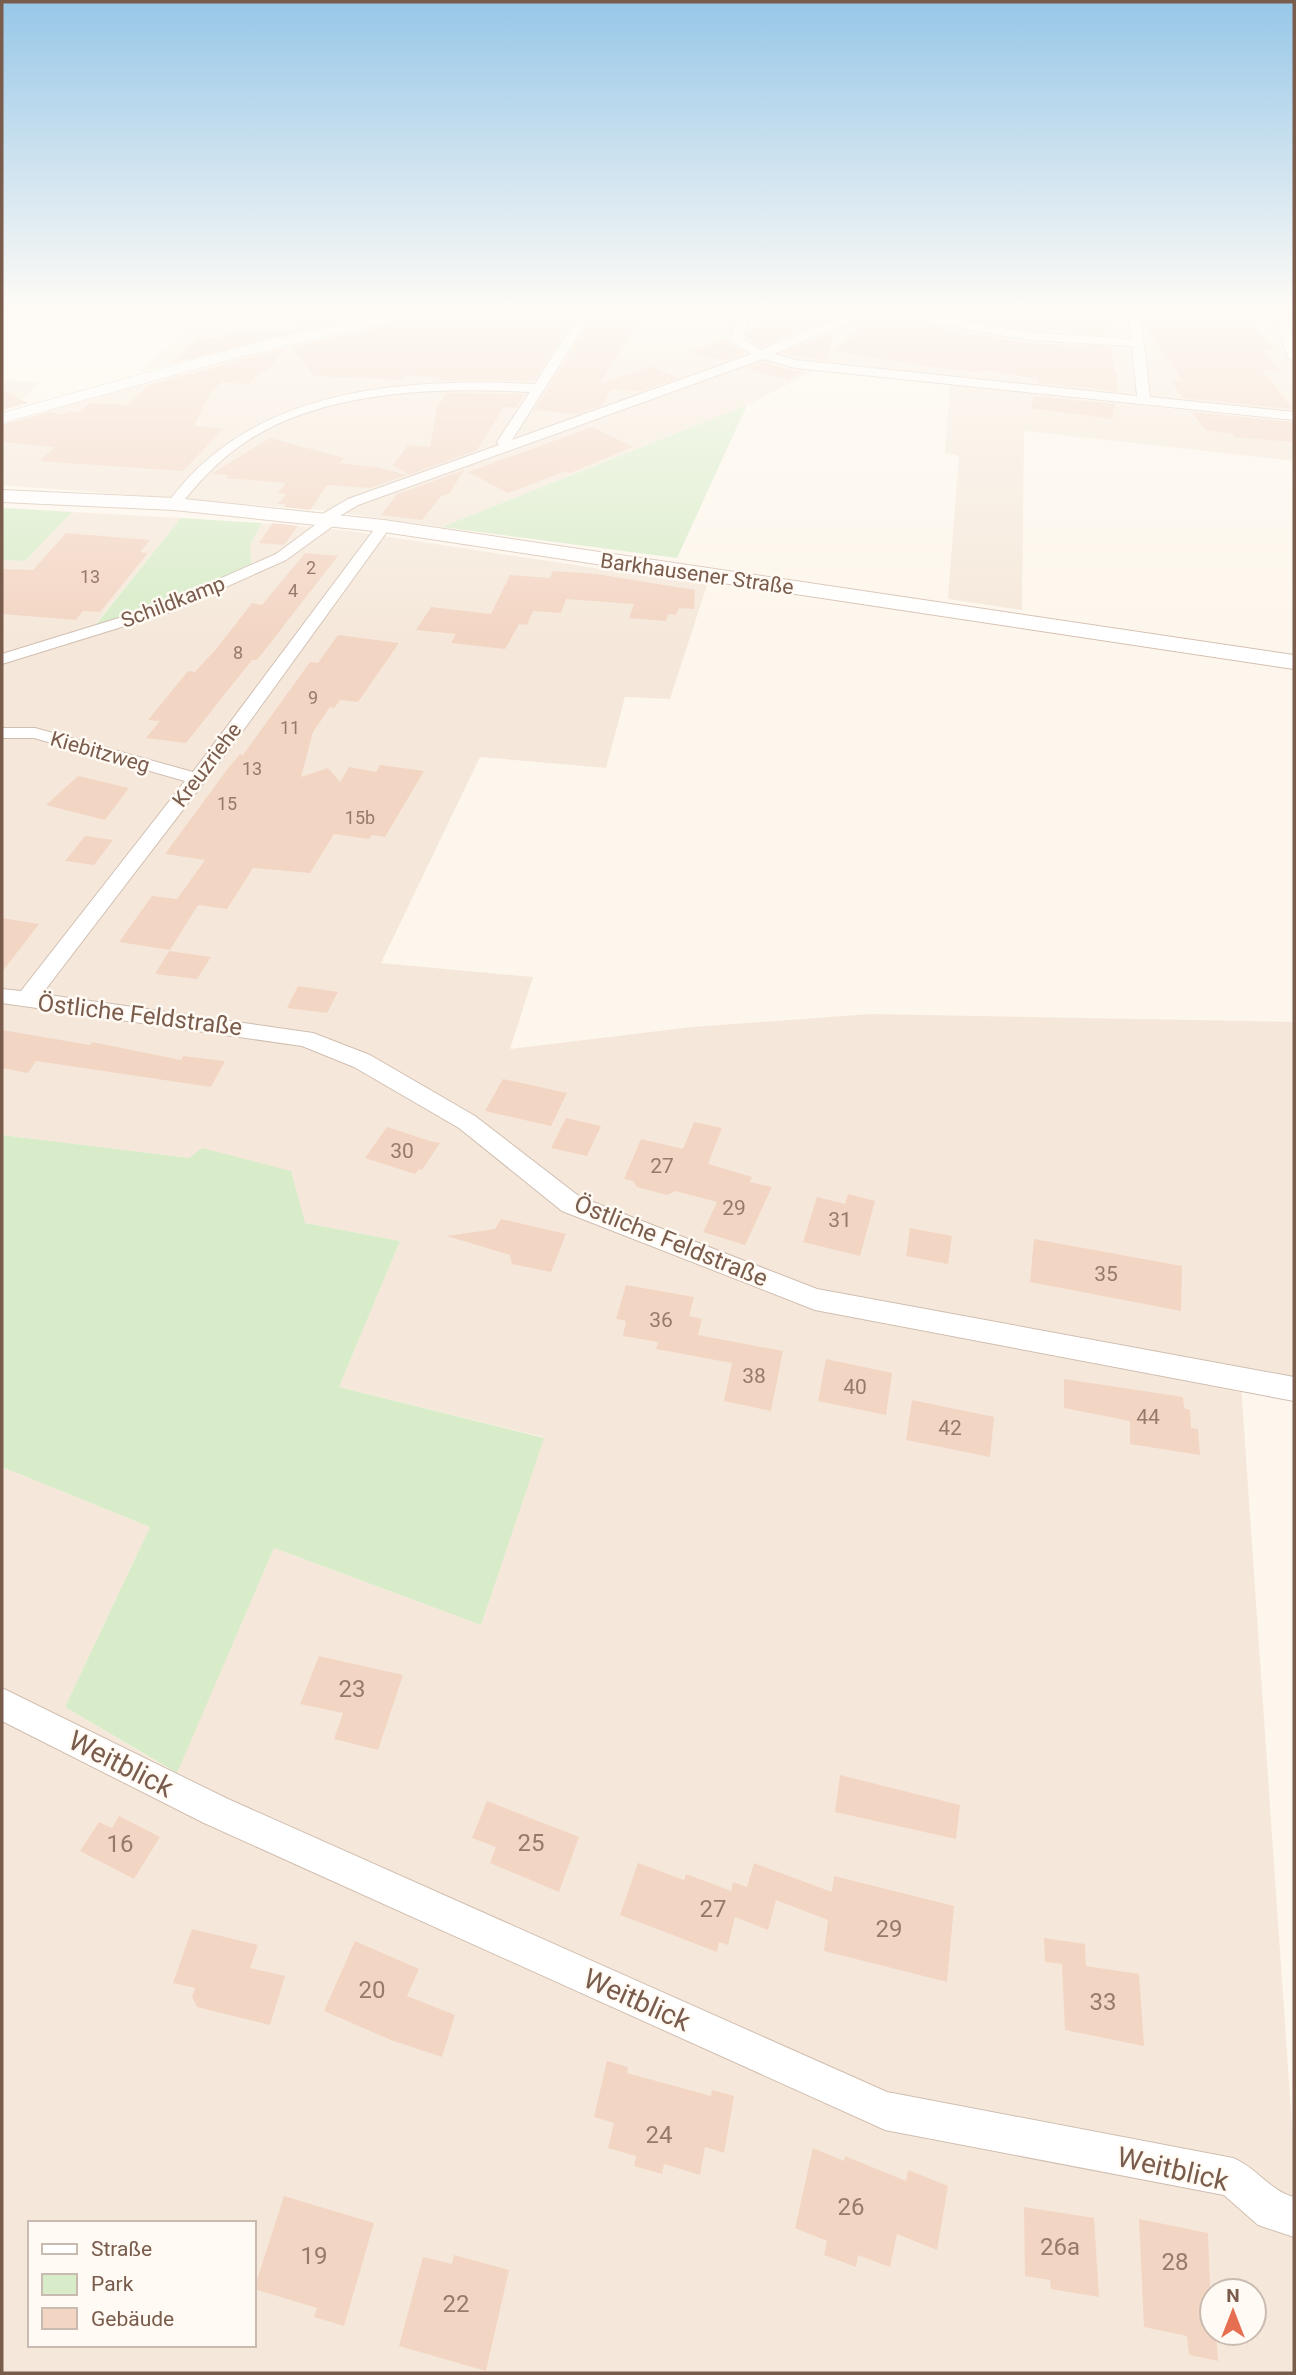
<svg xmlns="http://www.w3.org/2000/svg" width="1296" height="2375" font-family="Roboto,sans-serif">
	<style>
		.residential { fill: #f5e8da; fill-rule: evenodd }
		.green { fill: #d8ecc9 }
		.building { fill: #f3d5c3 }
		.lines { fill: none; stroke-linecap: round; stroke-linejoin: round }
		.minor-casing { stroke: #d1beb0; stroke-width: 2 }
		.tertiary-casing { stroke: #d1beb0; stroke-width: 1 }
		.secondary-casing { stroke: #d6c0b0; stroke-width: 2 }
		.minor { fill: #fff; fill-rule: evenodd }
		.tertiary { fill: #fff; fill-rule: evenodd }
		.secondary { fill: #fff; fill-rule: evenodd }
		.labels { text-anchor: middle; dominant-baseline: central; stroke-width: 5; stroke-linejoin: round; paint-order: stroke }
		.far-number-label { font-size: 18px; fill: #987a6a }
		.far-street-label { font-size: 21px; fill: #7a5c4d; stroke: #fffaf3 }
		.number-label { font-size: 21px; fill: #987a6a }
		.street-label { font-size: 24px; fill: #7a5c4d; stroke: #fffaf3 }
		.near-number-label { font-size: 24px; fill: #987a6a }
		.near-street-label { font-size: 28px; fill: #7a5c4d; stroke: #fffaf3 }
	</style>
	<rect width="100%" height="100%" fill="#fdf6ec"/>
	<path class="residential" d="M248,306h168l-275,65 46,-42 39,2z
		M460,306h834v108l-466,-50 -81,41 -305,122 -120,-17 -320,-25v-61l240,-68z
		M2,380l38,2 -22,21 -16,6z
		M950,385l344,37v39l-270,-30 -2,179 -74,-11 11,-143 -14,-3z
		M72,512l109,6 -89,110 158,-83 12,-22 88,8 357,54 -37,114 -45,-2 -19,71 -126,-11 -99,206 152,14 -23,72 182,-22 179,-13 423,8v355l-54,-7 54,785v218h-1292v-906l148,60 -85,180 111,66 98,-225 207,77 62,-188 -204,-50 61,-146 -95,-18 -116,-65 -187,-23v-575l23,1zM30,2223h224v122h-224zM1212,2291h42v42h-42z"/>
	<path class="green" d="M747,405l-70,153 -235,-31z
		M2,508l70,4 -47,49 -23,-1z
		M181,518l81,5 -12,22 2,30 -160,54z
		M2,1135l187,23 13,-10 89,23 14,52 95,18 -61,146 205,51 -63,187 -207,-77 -97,225 -112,-66 85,-180 -148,-60z"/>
	<path class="building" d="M342,306h38l-5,7 -203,50 28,-26 23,2 10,-9h63l20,-20 22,1z
		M477,306l59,4 2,-4 43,2 -47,73h-93v-3l-36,-3 -3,5 -88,-4 -23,-29 140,-32 36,3z
		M776,306h64l-2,8 -76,33 -16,-9 1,-7 24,-8z
		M907,306h106l-3,3 98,6 3,20 -84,-6z
		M598,309l45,4 -43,71 51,-18 27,12 -37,13 -30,-2 -9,16 -24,9 -44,-4z
		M1241,311l32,38 -10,1 17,21h-18l31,38 -110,-11 -12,-17h10l-2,-6 -34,-48 -2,-13z
		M873,316l154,27 85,4 2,24h3v20l-80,-8 1,-4 -55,-9 -1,3 -56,-7 -92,-15z
		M834,331l-6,26 -5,3 -41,-7z
		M729,338l2,6 15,9 -22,8 -34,-9z
		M287,348l-21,23 -6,1 -11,12 -28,-2 -11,11 -16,33 29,3 -40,42 -144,-10 16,-14 -53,-5v-17l49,-13 12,3 4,-4 13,1 10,-9 37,2 22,-20z
		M763,362l32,9h8l-15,9 -42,-12z
		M2,390l26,13 -26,7z
		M447,393l78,1 -9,14 -12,-1 -27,43 -68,25 -16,-10 15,-20 22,2 7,-40z
		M1034,396l81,8 -3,15 -81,-11z
		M1192,412l102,10v20l-61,-5 1,-3 -29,-4z
		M592,427l41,20 -63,26 -4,-2 -58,22 -40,-21z
		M270,438l74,20 -4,5 36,4 31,8 -37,13 -43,-3 -17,25 -26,-3 2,-3h-8l8,-10 -8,-1 8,-10 -60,-5 2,-3 -17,-1z
		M464,470l-15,24 -8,2 -19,24 -41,-5 16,-21z
		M273,523l25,3 -14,19 -25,-2z
		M66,533l84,7 -10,12 8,1 -48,59 -17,-1 -7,9 -74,-6v-45l31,1z
		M305,553l33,3 -81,104h-5l-66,83 -40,-5 14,-17 -12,-1 40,-49 7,1 22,-24 35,-45 10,2z
		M553,571l43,3 99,16 -1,19 -15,-1 -3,7 -8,-1 -2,7 -37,-3 5,-14 -68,-5 -5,14 -28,-2 -6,14 -8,-1 -14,25 -54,-6 5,-9 -40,-4 15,-23 60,7 19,-39 40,3z
		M338,635l61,8 -41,59 -18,-2 -6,8 -4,-1 -17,25 -12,45 27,-9 12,14 9,-15 27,5 4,-7 44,6 -39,66 -13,-2 -3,4 -35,-5 -24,39 -57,-5 -26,41 -29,-4 -28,45 -51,-8 33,-46 25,3 28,-39 -40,-6 61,-83 14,-17 3,1 67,-93 8,1z
		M78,776l51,12 -24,32 -59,-15z
		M85,836l28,4 -19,25 -29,-4z
		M2,918l37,6 -37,48z
		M169,951l42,6 -14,22 -42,-5z
		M298,986l40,6 -11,21 -40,-5z
		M2,1030l88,15 2,-3 89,18 2,-4 42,5 -14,26 -175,-26 -8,12 -26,-5z
		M503,1079l64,14 -16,33 -66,-15z
		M566,1118l35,8 -14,30 -36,-8z
		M694,1122l28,6 -14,36 44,13 -2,5 22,5 -27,58 -42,-13 14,-30 -42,-11 -8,4 -30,-8 -4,-6 -9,-2 17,-40 42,10z
		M387,1127l43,14 10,2 -18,27 -3,-1 -4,5 -50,-16z
		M848,1194l27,7 -15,55 -57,-14 14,-45 28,7z
		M501,1219l65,15 -15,38 -39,-8 -2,-9 -63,-19 48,-7z
		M910,1228l42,8 -4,28 -42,-8z
		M1034,1239l148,27 -1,45 -151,-29z
		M626,1285l68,12 -5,19 13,3 -4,16 85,16 -12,60 -47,-10 8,-38 -76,-14 2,-7 -35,-6 3,-15 -10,-2z
		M826,1359l66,14 -6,42 -68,-14z
		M1064,1379l119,18 1,11 6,2 1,18 7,1 2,26 -70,-11v-23l-66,-13z
		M912,1400l82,17 -4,40 -84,-17z
		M319,1656l84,19 -25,75 -44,-11 9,-26 -43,-9z
		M840,1775l120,30 -4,34 -121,-27z
		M487,1801l92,36 -20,55 -69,-29 6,-16 -24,-9z
		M119,1816l41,21 -26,42 -54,-28 19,-29 13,6z
		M638,1863l46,17 2,-6 45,17 2,-9 14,5 7,-24 78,29 2,-16 120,30 -7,76 -123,-31 4,-31 -52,-20 -8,30 -33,-13 -7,28 -9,-3 -2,10 -97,-37z
		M192,1929l66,16 -8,23 35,8 -15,49 -73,-18 -5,-10 3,-9 -22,-5z
		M1044,1938l41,6 1,22 53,8 5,72 -79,-16 -3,-66 -17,-2z
		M355,1941l64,28 -12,27 48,19 -13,42 -51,-17 -67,-29z
		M607,2061l21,6 -1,6 84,23 1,-6 22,6 -10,57 -19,-6 -5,28 -36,-11 -2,10 -28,-8 2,-10 -28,-8 6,-25 -20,-6z
		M813,2148l31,13 1,-5 61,25 2,-11 40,16 -11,64 -40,-16 -7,33 -32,-12 -2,12 -32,-12 3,-14 -32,-13z
		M284,2196l90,27 -30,103 -30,-9 3,-9 -63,-19z
		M1024,2207l70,11 5,79 -48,-8 -1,-9 -25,-4z
		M1139,2219l69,14 4,100h4l2,28 -29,-6 -2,-19 -43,-9z
		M454,2255l55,15 -23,101 -87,-25 24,-89 29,7z"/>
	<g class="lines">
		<defs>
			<path id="minor" d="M585,306h12l-85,134 240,-86 -20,-12 -1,-7 12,-29h12l-12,29 1,5 18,10 102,-44h19l144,26 104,7 -3,-27 -5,-6h13l4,5 10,86 144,15v8l-498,-52 -33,-9 -405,146 -20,12 -1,6 -51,37 -116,52 -168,52v-10l156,-48 118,-52 43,-32 -2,-3 2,-3 29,-17 151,-54 -2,-3 33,-50c-91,-5 -209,-2 -286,51 -26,18 -46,39 -65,64l-5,1 -7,-4c83,-117 236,-126 368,-120zM872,312l155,28 105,6 5,50 -341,-36 -22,-6z
				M1272,306h12l10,33v23l-6,-4z
				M384,522l5,1 2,3 -2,3 -155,214 -192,251 271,39 57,22 105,61 105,81 237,92 477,88v24l-479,-91 -253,-99 -103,-83 -105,-61 -52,-21 -300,-43v-14l19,2 164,-210 -151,-43h-32v-10h33l158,44 186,-249z
				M2,1688l226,111 659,293 346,66c23,9 37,33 61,39v40l-36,-12 -34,-30 -339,-65 -13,-6 -668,-301 -202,-102z"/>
			<path id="tertiary" d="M415,306h28l-7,5 -194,45 -240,67v-10l230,-64z"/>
			<path id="secondary" d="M2,490l172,8 210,22 910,135v14l-910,-137 -210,-22 -172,-8z"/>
		</defs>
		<use href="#minor" class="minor-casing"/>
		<use href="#tertiary" class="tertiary-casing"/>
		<use href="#secondary" class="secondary-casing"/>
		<use href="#minor" class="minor"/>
		<use href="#tertiary" class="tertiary"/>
		<use href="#secondary" class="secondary"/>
	</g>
	<linearGradient id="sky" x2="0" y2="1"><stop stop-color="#97c7e8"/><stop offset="0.48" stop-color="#fefbf6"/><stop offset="1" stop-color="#fefbf6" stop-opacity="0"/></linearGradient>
	<rect width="1296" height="639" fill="url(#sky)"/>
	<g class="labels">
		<g class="far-number-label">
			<text x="311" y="567">2</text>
			<text x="90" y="576">13</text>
			<text x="293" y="590">4</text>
			<text x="238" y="652">8</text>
			<text x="313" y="697">9</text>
			<text x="290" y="727">11</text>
			<text x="252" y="768">13</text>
			<text x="227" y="803">15</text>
			<text x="360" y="817">15b</text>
		</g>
		<g class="far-street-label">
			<text transform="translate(697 574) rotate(8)">Barkhausener Straße</text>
			<text transform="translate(173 602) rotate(-21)">Schildkamp</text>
			<text transform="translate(100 752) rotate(16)">Kiebitzweg</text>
			<text transform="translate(207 765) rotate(-53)">Kreuzriehe</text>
		</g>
		<g class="number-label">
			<text x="402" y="1151">30</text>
			<text x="662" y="1166">27</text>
			<text x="734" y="1208">29</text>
			<text x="840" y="1220">31</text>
			<text x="1106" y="1274">35</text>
			<text x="661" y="1320">36</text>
			<text x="754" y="1376">38</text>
			<text x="855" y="1387">40</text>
			<text x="1148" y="1417">44</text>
			<text x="950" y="1428">42</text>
		</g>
		<g class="street-label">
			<text transform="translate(140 1015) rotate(7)">Östliche Feldstraße</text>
			<text transform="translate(671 1241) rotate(22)">Östliche Feldstraße</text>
		</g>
		<g class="near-number-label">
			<text x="352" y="1689">23</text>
			<text x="531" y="1843">25</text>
			<text x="120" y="1844">16</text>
			<text x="713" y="1909">27</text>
			<text x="889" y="1929">29</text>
			<text x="372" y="1990">20</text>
			<text x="1103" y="2002">33</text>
			<text x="659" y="2135">24</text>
			<text x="851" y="2207">26</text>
			<text x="1060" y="2247">26a</text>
			<text x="314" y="2256">19</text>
			<text x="1175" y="2262">28</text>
			<text x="456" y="2304">22</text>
		</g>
		<g class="near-street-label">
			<text transform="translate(121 1764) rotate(27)">Weitblick</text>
			<text transform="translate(637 2000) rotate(24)">Weitblick</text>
			<text transform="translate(1173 2169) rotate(13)">Weitblick</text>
		</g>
	</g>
	<rect width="1296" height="2375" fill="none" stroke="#7a5c4d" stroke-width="7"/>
	<rect x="28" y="2221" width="228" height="126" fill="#fffaf3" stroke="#cabbb1" stroke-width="2"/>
	<rect x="42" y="2244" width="35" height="10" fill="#ffffff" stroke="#cabbb1" stroke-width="2"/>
	<text x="91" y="2256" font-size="21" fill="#7a5c4d">Straße</text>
	<rect x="42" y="2274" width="35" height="21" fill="#d8ecc9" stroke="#cabbb1" stroke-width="2"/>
	<text x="91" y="2291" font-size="21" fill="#7a5c4d">Park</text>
	<rect x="42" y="2308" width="35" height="21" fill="#f3d5c3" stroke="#cabbb1" stroke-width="2"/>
	<text x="91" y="2326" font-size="21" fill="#7a5c4d">Gebäude</text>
	<g transform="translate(1233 2312)"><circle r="33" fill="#fffaf3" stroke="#cabbb1" stroke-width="2"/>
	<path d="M0-5L12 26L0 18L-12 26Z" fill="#e76f51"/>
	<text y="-10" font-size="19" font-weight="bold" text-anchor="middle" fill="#7a5c4d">N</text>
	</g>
</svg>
